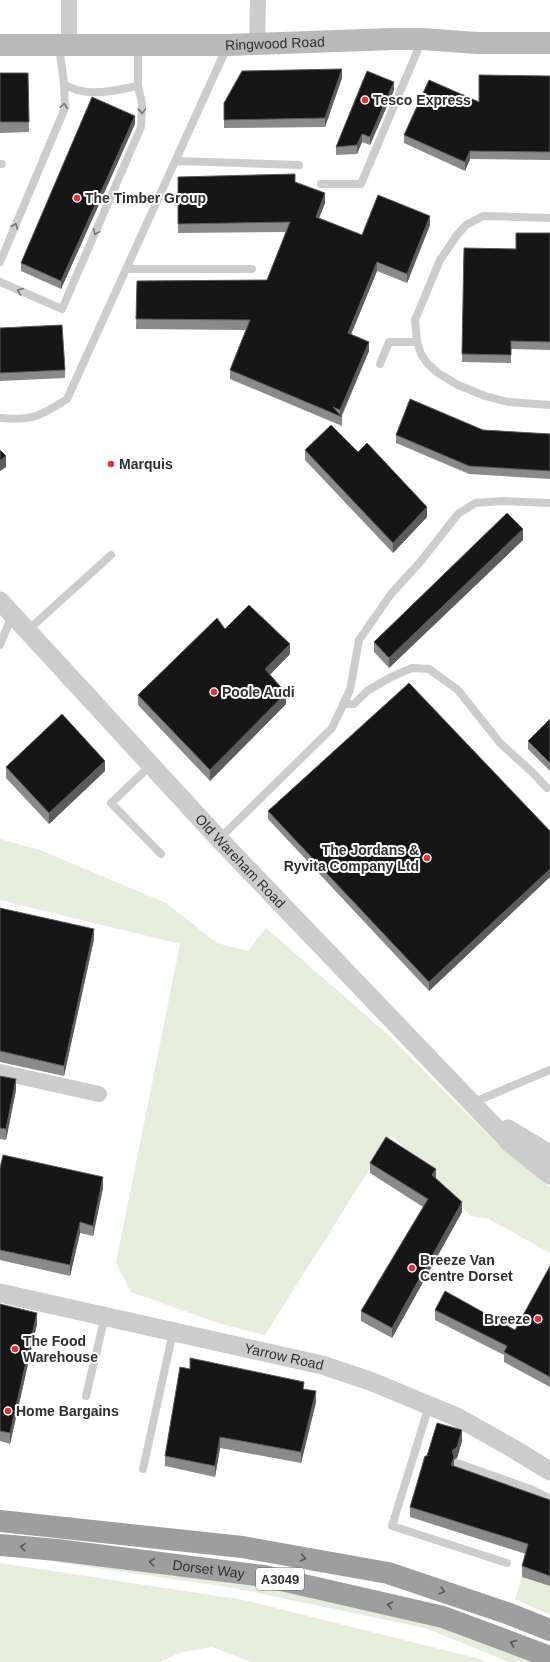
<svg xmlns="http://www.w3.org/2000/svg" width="550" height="1662" font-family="Helvetica,sans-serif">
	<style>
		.green { fill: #e5eddd }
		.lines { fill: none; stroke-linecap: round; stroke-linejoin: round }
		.service { stroke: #ccc; stroke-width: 8 }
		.minor { stroke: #ccc; stroke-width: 16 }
		.tertiary { stroke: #ccc; stroke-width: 19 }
		.secondary { stroke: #b9b9b9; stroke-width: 22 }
		.trunk { stroke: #9e9e9e; stroke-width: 22 }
		.wall { fill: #8a8a8a }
		.shaded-wall { fill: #5c5c5c }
		.building { fill: #161616; stroke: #5c5c5c }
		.oneway { stroke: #767676 }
		.oneway2 { stroke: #565656 }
		.poi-dot { fill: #ea2e37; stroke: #fff; stroke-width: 1.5 }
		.labels { text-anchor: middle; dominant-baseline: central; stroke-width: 4; stroke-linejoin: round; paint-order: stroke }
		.shield { fill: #fff; stroke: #6d6d6d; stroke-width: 1 }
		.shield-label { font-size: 13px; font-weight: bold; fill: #2f2f2f }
		.street-label { font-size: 14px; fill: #2f2f2f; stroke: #fff }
		.poi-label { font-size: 14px; font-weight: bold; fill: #2f2f2f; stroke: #fff; text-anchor: start }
	</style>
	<rect width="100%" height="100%" fill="#fff"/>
	<path class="green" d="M0,839l40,11 126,53 51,40 31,8 18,-23 120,105 110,110 54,44v66l-61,-34 -18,-3 -35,-37 -45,-44 -126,200 -47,-12 -87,-31 -15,-29 64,-319 -180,-44z
		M57,1550l386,67 107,45h-41l-84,-34 -191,-40 -179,-26z
		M0,1563l244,37 232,58 9,4h-234l-39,-15 -30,5 -22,10h-160z
		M522,1577l28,9v29l-35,-16z"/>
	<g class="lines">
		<path class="service" d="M64,84c22,15 51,6 74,2
			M176,161l123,4
			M0,164h2
			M321,184h40l61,-144
			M550,218l-67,-2 -17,9 -9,10 -17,25 -25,60 2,22 4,12 6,9 11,10 20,12 27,11 23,6 42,3
			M0,262l65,-154 -1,-24 -5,-38
			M126,269h126
			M0,282l62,27 79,-182 1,-24 -4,-17v-40
			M380,364l9,-22h28
			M0,418c32,3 41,-2 67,-19l160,-352
			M27,631l84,-76
			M0,645l12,-30
			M343,704h11l13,-13 24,-14 21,-9 17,1 29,21 42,53 33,30 14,15
			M151,765l-40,38 50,51
			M219,839l113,-111 18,-38 9,-50 32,-46 30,-33 37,-47 17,-11 27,-2 48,2
			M472,1103l78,-33
			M86,1396l19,-80
			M429,1406l-37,120 115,37
			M457,1463l76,27 17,9
			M143,1469l30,-137"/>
		<path class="minor" d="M69,0v45
			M257,44l1,-44
			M0,1072l99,22"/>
		<g class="tertiary">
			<path id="s1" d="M0,601l219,238 292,305 39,31"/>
			<path d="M508,1129l42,25"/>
			<path id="s2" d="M0,1293l322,72 48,16 87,36 55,31 38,23"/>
		</g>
		<path class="secondary" id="s3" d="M0,45h229l164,-6h29l55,4h73"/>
		<g class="trunk">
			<path d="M0,1521l242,26 146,26 119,40 43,17"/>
			<path id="s4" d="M0,1545l57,5 207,26 179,41 107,40"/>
		</g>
	</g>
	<path class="wall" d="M0,73h28l1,59 -29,1z
		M550,76v84l-80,-1 -5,12 -61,-28v-8l75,-33z
		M342,78l-17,49 -101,1v-25z
		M394,90l-24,55 -8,-3 -5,12 -21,1v-8z
		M135,124l-74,165 -40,-18v-8z
		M178,177l117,5 30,21 -6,15 43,17 68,-10 -23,58 -30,-12 -26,63 18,17 -27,65v10l-112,-47v-9l16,-40 -110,-1 1,-48 130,-1 19,-48 -108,1z
		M550,233v117l-39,-1v14l-49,-1 2,-114 52,1z
		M0,328l65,42v8l-65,3z
		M483,430l67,4v45l-81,-5 -73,-31v-8z
		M305,450l53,2 69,65 -34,36 -88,-93z
		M523,540l-134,128 -15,-16v-10z
		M225,629l65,25 -21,21 17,29 -76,77 -72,-76v-10z
		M550,719v52l-22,-22v-8z
		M6,767l99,4 -56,53 -43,-46z
		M268,811l282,20v46l-121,114 -161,-172z
		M0,908l94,31 -30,137 -64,-14z
		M0,1076l16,14 -10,50 -6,-1z
		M370,1163l66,16 26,33 -70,126 -31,-17v-10l62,-104 -53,-34z
		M0,1168l103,20 -10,48 -13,-3 -10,43 -70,-16z
		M550,1266v121l-46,-25v-7l-69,-35v-10l80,20z
		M0,1304l37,20 -27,120 -10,-3z
		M304,1389l12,13 -15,61 -81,-15 -5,29 -50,-11v-10z
		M462,1441l-5,17 -3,2v6l96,34v86l-28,-9v-11l4,-12 -116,-37v-10l17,-51z"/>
	<path class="shaded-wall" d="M342,69v9l-17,49v-9z
		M394,82v8l-24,55v-8z
		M135,116v8l-74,165v-8z
		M362,134v8l-5,12v-9z
		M470,151v8l-5,12v-9z
		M325,193v10l-9,23v-9z
		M430,216v9l-23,58v-9z
		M377,262v9l-29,71v-9z
		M369,342v9l-28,65h-1v-6z
		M6,456v11l-6,4v-10z
		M427,507v10l-34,36v-10z
		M523,529v11l-134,128v-10z
		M290,644v10l-25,26v-11z
		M286,693v11l-76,77v-11z
		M105,761v10l-56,53v-11z
		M550,869v8l-121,114v-9z
		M94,929v10l-30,137v-10z
		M16,1079v11l-10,50v-11z
		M436,1169v10l-4,-4z
		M103,1177v11l-10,48v-10z
		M462,1202v10l-70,126v-10z
		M80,1222v11l-10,43v-11z
		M37,1313v11l-27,120v-11z
		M316,1391v11l-15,61v-11z
		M462,1430v11l-5,17 -3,2v7l-3,-2 1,-14z
		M220,1437v11l-5,29v-11z"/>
	<path class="building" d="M342,69l-17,49 -101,2v-17l18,-32z
		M367,71l27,11 -24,55 -8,-3 -5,11 -21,2z
		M0,73h28l1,49h-29z
		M479,75l71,1v76l-80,-1 -5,11 -61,-27 25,-55 50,22z
		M92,97l43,19 -74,165 -40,-18z
		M295,174v8l30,11 -9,24 46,18 16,-40 52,21 -23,58 -30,-12 -29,71 21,9 -29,68 -7,-3 9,10 -112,-47 20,-50 -114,-1 1,-38 130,-1 23,-58 -112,2v-47z
		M516,233h34v109l-39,-1v14l-49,-1 2,-106 52,1z
		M62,325l3,45 -65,3v-45z
		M410,399l73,31 67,4v37l-81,-5 -73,-31z
		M331,425l27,27 9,-9 60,64 -34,36 -88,-93z
		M0,450l6,6 -6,5z
		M507,513l16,16 -134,129 -15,-16z
		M249,605l41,39 -25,25 21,24 -76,77 -72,-75 79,-77 8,11z
		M409,683l141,148v38l-121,113 -161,-171z
		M62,714l43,47 -56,52 -43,-46z
		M550,719v44l-22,-22z
		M0,908l94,21 -30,137 -64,-15z
		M0,1076l16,3 -10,50 -6,-1z
		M386,1137l50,32 -4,6 30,27 -70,126 -31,-17 67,-112 -58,-36z
		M3,1155l100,22 -10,49 -13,-4 -10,43 -70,-15v-82z
		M550,1266v111l-46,-25 3,-6 -72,-36 10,-19 70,39z
		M0,1304l37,9 -27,120 -10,-2z
		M190,1358l114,24 -1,7 13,2 -15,61 -81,-15 -5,29 -50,-10 15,-89 10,2z
		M437,1423l25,7 -5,17 -5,4 2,6 -3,8 99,35v76l-28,-10 6,-22 -118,-37 15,-51h2z"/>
	<defs><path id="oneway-chevron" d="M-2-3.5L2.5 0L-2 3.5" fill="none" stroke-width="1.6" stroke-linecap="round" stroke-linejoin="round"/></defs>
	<g class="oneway">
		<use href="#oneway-chevron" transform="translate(64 106) rotate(-82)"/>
		<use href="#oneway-chevron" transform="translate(142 111) rotate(88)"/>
		<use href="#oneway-chevron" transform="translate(15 226) rotate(-67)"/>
		<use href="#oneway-chevron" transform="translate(96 232) rotate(114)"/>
		<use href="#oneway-chevron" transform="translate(20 291) rotate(-157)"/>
	</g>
	<g class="oneway2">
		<use href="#oneway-chevron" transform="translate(23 1547) rotate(-175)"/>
		<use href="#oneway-chevron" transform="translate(303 1558) rotate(10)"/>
		<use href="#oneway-chevron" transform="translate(152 1562) rotate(-173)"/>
		<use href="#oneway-chevron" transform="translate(442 1591) rotate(18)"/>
		<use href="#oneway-chevron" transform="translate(390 1605) rotate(-167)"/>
		<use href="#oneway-chevron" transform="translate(513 1643) rotate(-160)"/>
	</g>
	<g class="poi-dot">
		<circle cx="365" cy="100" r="4"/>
		<circle cx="77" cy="198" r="4"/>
		<circle cx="111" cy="464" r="4"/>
		<circle cx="214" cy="692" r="4"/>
		<circle cx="427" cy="858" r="4"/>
		<circle cx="412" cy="1268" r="4"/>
		<circle cx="538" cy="1319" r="4"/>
		<circle cx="15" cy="1349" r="4"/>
		<circle cx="8" cy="1411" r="4"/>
	</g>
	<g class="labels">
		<rect class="shield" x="256" y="1568" width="48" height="22" rx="3"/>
		<g class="shield-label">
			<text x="280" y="1579">A3049</text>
		</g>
		<g class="street-label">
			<text stroke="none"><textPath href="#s3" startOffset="275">Ringwood Road</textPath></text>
			<text stroke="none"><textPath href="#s1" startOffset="354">Old Wareham Road</textPath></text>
			<text stroke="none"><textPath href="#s2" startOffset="291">Yarrow Road</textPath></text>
			<text stroke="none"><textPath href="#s4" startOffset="210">Dorset Way</textPath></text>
		</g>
		<g class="poi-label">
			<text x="373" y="100">Tesco Express</text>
			<text x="85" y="198">The Timber Group</text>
			<text x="119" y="464">Marquis</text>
			<text x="222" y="692">Poole Audi</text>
			<text x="419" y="850" text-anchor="end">The Jordans &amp;<tspan x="419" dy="16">Ryvita Company Ltd</tspan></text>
			<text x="420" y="1260">Breeze Van<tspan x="420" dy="16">Centre Dorset</tspan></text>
			<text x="530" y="1319" text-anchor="end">Breeze</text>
			<text x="23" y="1341">The Food<tspan x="23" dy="16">Warehouse</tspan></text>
			<text x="16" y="1411">Home Bargains</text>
		</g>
	</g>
</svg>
